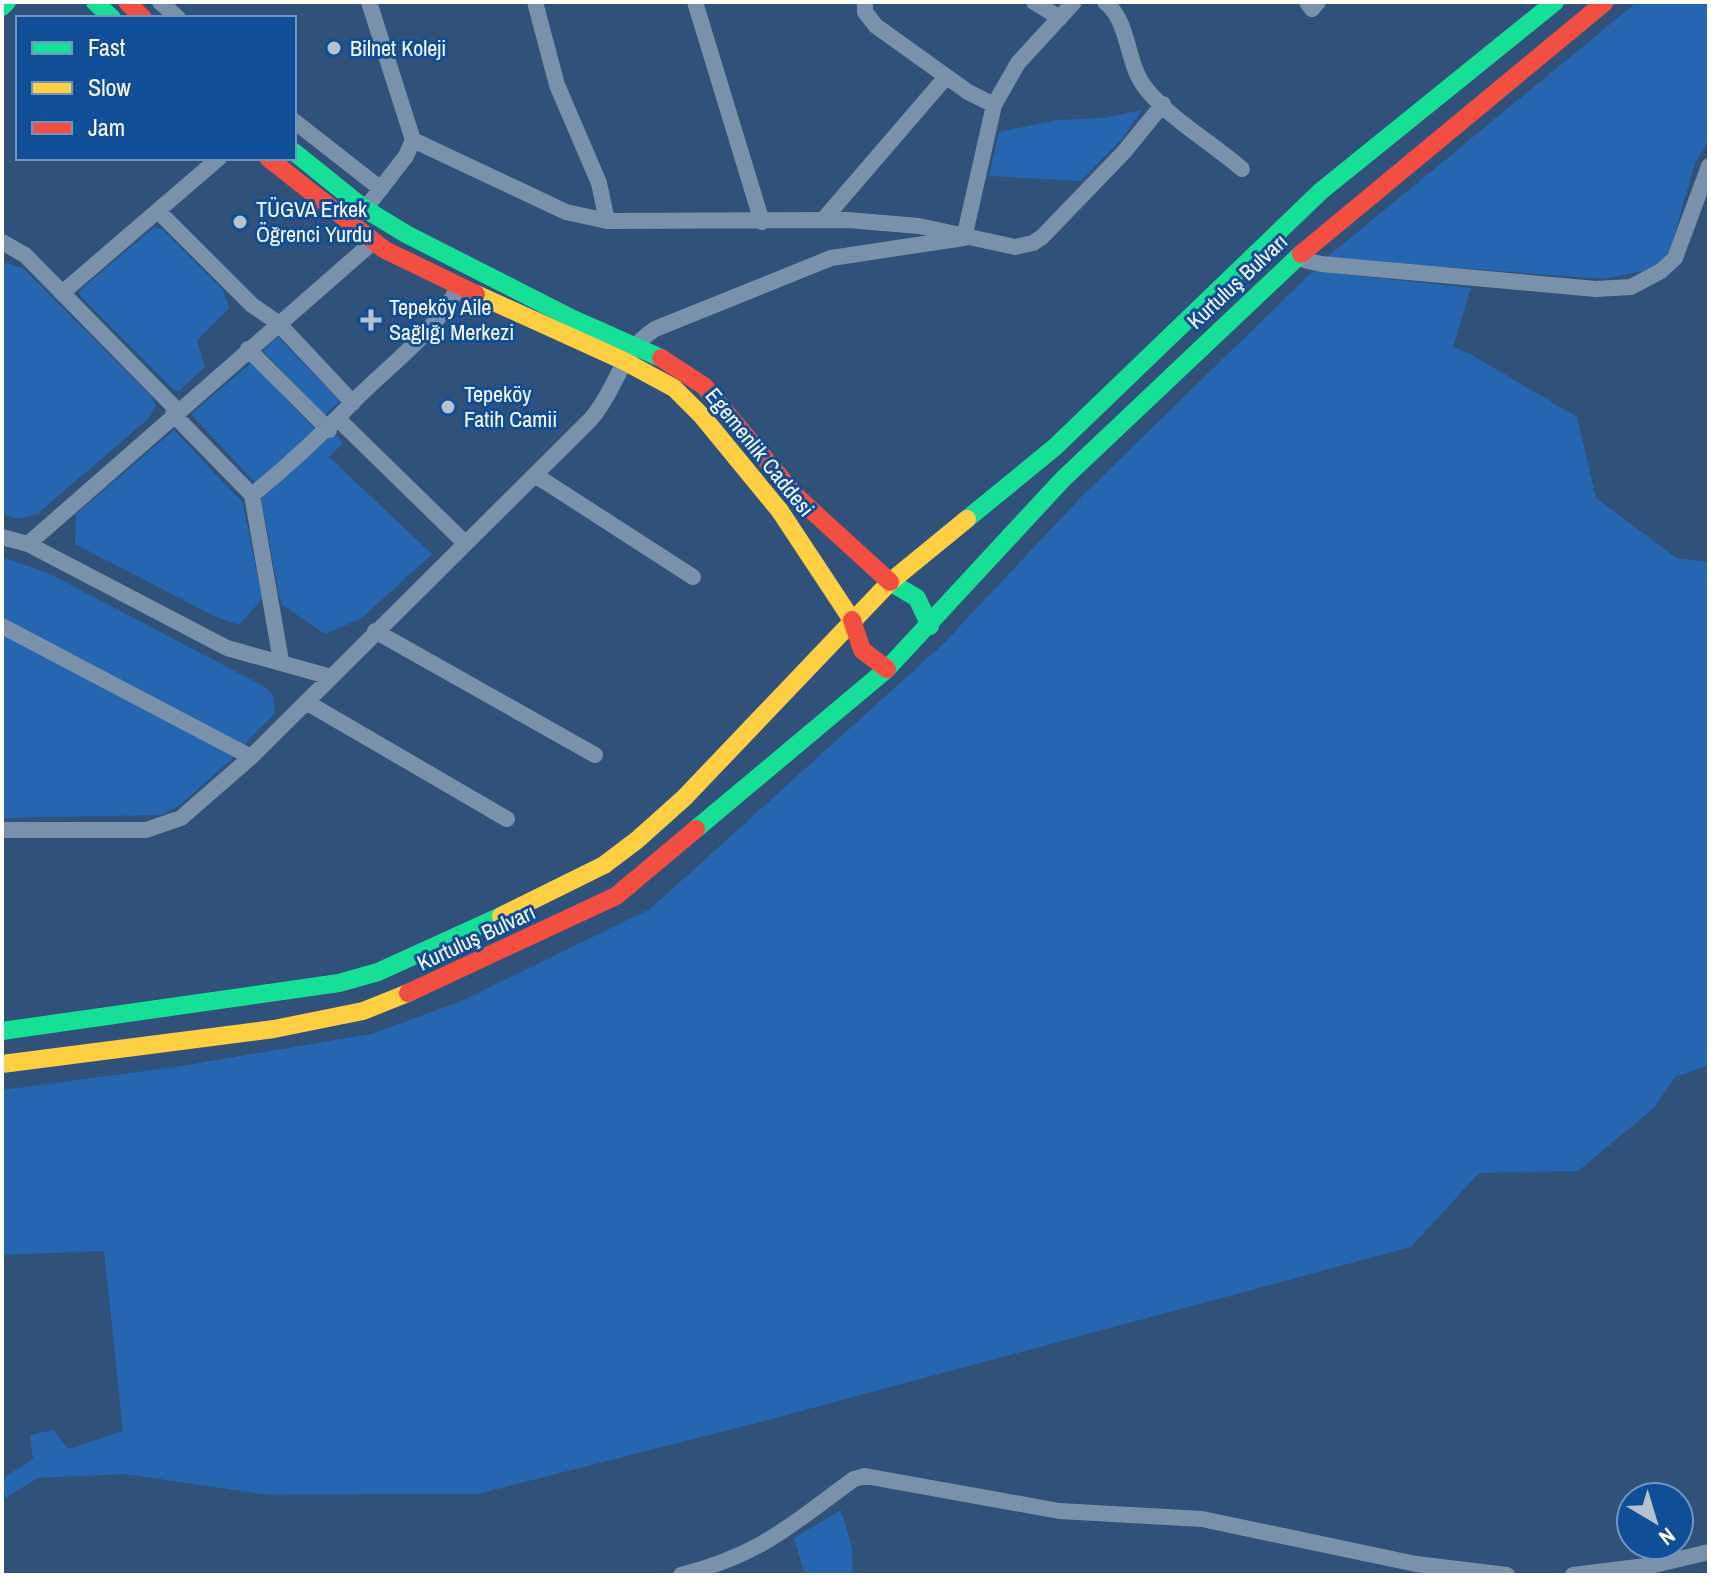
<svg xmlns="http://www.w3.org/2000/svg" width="1711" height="1577" font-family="'Archivo Narrow',sans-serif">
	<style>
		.green { fill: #2665af }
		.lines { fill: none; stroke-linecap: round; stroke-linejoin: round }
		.street { stroke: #7a91ab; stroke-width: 16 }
		.fast { stroke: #16e098; stroke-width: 18 }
		.slow { stroke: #ffcf43; stroke-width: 18 }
		.jam { stroke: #f24e42; stroke-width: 18 }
		.poi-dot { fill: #b7c2d0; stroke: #114e98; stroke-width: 3 }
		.labels { text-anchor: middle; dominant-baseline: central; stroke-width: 6; stroke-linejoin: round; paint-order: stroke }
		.poi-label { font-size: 22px; fill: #fff; stroke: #114e98; text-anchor: start }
		.street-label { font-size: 22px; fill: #fff; stroke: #114e98 }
	</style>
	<rect width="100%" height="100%" fill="#305179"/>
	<path class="green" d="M1637,2h72v137l-14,24 -25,88 -21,19 -45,9 -278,-21z
		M1142,110l-20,29 -41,42 -92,-5 10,-44 58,-12 47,-2z
		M153,228l9,1 61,61 6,18 -32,33 8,26 -26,24 -5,-1 -94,-94 -1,-5z
		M2,262l21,6 128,128 5,9 -8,14 -111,95 -18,5 -17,-5z
		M1313,271l158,17 -18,59 19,8 105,62 19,81 81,60 32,4v503l-34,12 -21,31 -76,63 -99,2 -68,74 -647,174 -286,73 -210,1 -143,-21 -87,4 -36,22v-21l31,-20 -3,-24 23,-5 15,19 55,-18 -19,-180 -102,4v-165l173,-23 196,-33 88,-32 191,-93 293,-265 140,-149z
		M278,337l62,64 -15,14 -62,-64z
		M251,363l66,68 -62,52 -64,-69z
		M174,430l69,73 19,96 -23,26 -25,-9 -139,-72 1,-30z
		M334,433l9,10 -14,14 103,97 -70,64 -37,16 -44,-30 -20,-106z
		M2,557l46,16 217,114 8,8 2,18 -32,33 -241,-128z
		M2,634l232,123 -54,48 -18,10 -160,3z
		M841,1510l11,38 1,27h-48l-11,-37z"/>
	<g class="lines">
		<path class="street" d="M160,2l18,16
			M535,2l22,83 42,98 8,38
			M695,2l67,220
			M865,2v10l11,14 92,66 26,13
			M1034,2l26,16
			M1105,2c26,21 20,62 42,88 25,30 65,53 95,79
			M1307,2l5,7 6,-7
			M294,121l87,68
			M413,140l153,72 41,9 241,-1 71,6 96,21 18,-4 9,-6 82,-85 39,-48
			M365,209l41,-53 7,-16 -44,-138
			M158,211l94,94 26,18 75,80
			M823,220l123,-143
			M2,242l23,13 152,155
			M1296,258l25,6 275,25 35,-2 30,-16 14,-13 34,-92
			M62,293l157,-135
			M248,349l81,81
			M173,414l79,81 29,166
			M338,419l127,124
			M535,475l158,102
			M252,495c36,-29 68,-59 100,-92 38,-39 81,-67 107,-117
			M2,537l26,7 199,104 104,29
			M28,544l345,-302
			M2,626l249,131
			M375,631l220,124
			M306,702l201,117
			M2,830h144l35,-12 70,-61 340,-338c27,-31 29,-68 64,-90l176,-71 133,-20 30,-133 24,-42 56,-61
			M681,1575c81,-21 108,-49 173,-96l11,-3 194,35 143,8 214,45 91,11
			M1573,1575l81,-10 55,-13"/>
		<path class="fast" d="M95,2l17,16
			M2,7l5,-5
			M294,152l71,57 41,25 165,84 90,40
			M967,519l88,-72 266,-256 234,-189
			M890,582l27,16 13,28
			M696,829l191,-160 176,-190 238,-225
			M2,1031l337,-48 39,-11 123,-56"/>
		<path class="slow" d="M476,294l148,67 50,27 28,28 78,95 72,109
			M501,916l103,-51 33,-25 47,-42 206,-216 77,-63
			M2,1064l272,-35 89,-18 45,-18"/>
		<path class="jam" d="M127,2l16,16
			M268,158l117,92 91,44
			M1301,254l304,-252
			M661,358l43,28 93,111 93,85
			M852,620l10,30 25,19
			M408,993l208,-97 80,-67"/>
	</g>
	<g class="poi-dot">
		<circle cx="334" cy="48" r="8"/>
		<circle cx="240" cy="222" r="8"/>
		<path d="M367 308h8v8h8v8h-8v8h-8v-8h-8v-8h8z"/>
		<circle cx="448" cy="407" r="8"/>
	</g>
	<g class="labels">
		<g class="poi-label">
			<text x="350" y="48">Bilnet Koleji</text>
			<text x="256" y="209">TÜGVA Erkek<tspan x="256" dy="25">Öğrenci Yurdu</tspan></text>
			<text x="389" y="307">Tepeköy Aile<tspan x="389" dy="25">Sağlığı Merkezi</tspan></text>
			<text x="464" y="394">Tepeköy<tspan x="464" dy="25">Fatih Camii</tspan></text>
		</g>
		<g class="street-label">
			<text transform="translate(1237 281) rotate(-43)">Kurtuluş Bulvarı</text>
			<text transform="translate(760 452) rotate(51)">Egemenlik Caddesi</text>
			<text transform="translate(476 937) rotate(-25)">Kurtuluş Bulvarı</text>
		</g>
	</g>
	<rect width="1711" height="1577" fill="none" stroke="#ffffff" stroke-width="8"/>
	<rect x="16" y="16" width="280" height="144" fill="#114e98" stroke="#7095c1" stroke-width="2"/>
	<rect x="32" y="42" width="40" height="12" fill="#16e098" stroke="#7095c1" stroke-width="2"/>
	<text x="88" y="56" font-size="24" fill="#ffffff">Fast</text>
	<rect x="32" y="82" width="40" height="12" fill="#ffcf43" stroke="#7095c1" stroke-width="2"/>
	<text x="88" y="96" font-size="24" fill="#ffffff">Slow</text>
	<rect x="32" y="122" width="40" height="12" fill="#f24e42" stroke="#7095c1" stroke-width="2"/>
	<text x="88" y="136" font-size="24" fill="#ffffff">Jam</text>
	<g transform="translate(1655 1521) rotate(142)"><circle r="38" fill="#114e98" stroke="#7095c1" stroke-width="2"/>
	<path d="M0-6L14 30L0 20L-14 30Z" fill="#b7c2d0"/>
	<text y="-12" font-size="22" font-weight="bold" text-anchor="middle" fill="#ffffff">N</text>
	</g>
</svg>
